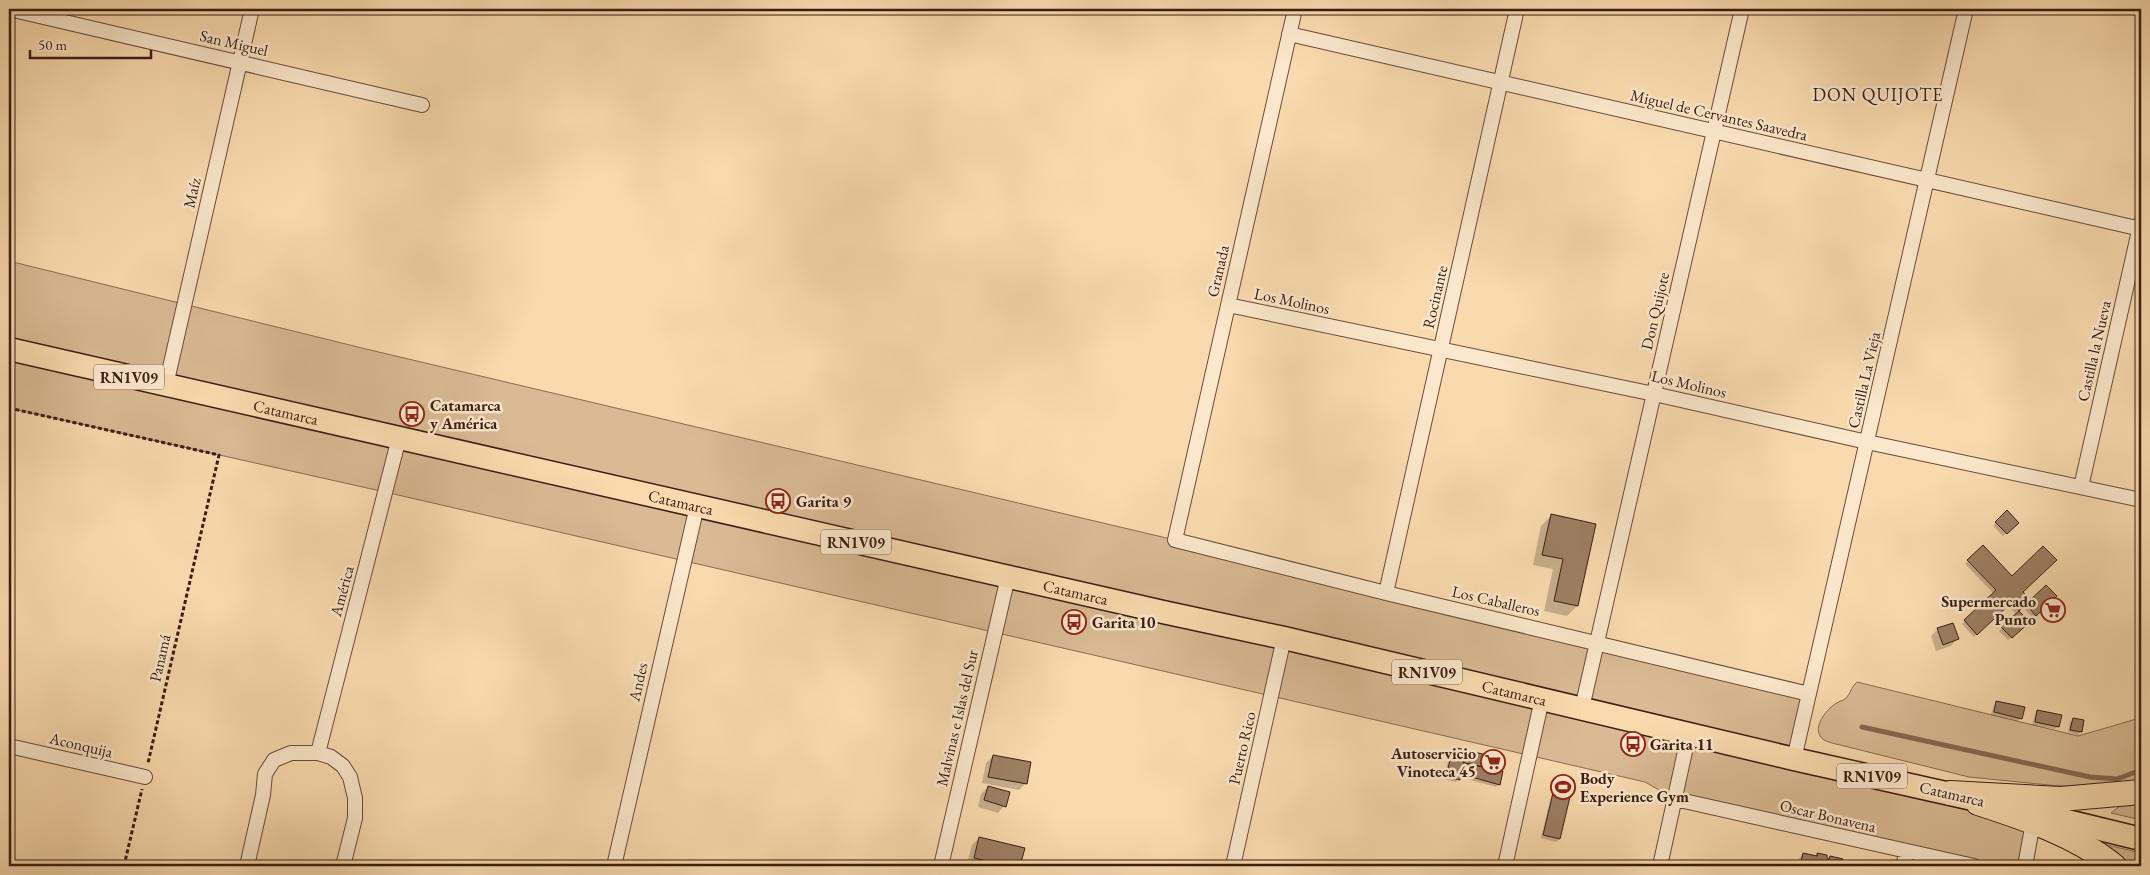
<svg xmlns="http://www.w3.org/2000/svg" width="2150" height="875" font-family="'EB Garamond',serif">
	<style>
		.green { fill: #d9ba94; stroke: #8a6c52 }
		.shadow { fill: #0003 }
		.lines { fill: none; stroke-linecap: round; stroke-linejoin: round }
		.stream { stroke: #86684f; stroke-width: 5 }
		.building { fill: #9d7f63; stroke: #3a1d11 }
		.minor-casing { stroke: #6a4c38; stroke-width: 16 }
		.tertiary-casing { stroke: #6a4c38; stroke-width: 20 }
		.primary-casing { stroke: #3a1d11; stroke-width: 25 }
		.trunk-casing { stroke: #3a1d11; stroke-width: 26 }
		.path { stroke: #3a1d11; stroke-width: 3; stroke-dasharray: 4 2.5; stroke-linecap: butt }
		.minor { stroke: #fbe7cb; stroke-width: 14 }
		.tertiary { stroke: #fbe7cb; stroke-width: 18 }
		.primary { stroke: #f9daaf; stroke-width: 22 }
		.trunk { stroke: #f9daaf; stroke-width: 24 }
		.labels { text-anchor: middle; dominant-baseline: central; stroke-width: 5; stroke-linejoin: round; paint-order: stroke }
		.shield { fill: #fbe7cb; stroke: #745a49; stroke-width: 1 }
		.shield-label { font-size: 15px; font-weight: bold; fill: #3a1d11 }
		.street-label { font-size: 16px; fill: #3a1d11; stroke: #fbe7cb }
		.poi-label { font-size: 16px; font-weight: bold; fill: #3a1d11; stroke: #fbe7cb; text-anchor: start }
		.neighbourhood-label { font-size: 18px; letter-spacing: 1px; fill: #3a1d11; stroke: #fbe7cb }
	</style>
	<rect width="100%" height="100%" fill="#f9daaf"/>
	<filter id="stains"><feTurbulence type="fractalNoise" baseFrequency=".004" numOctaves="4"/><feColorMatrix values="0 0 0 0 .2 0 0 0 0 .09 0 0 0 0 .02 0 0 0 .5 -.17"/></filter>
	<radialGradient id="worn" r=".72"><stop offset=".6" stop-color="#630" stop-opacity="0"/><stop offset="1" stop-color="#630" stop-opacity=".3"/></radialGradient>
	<path class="green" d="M9,261l357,88 809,191 634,154 -15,65 239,62 -8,45h-51l-299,-67 -30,-17 -1260,-290 -376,-84z
		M1857,682l221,54 55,-16 8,-5v71l-10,2 -72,-2 -90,-9 -129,-32c-5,-1 -12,-3 -16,-5 -14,-10 1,-29 11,-36 4,-3 8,-3 11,-6 5,-5 5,-11 11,-16z
		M2141,800v20l-30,-7 9,-7z
		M2107,845l34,8v13h-15l-26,-18z"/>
	<path class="shadow" d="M2007,512l10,11 -14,13 -10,-10z
		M1552,515l25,91 -10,10 -23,-5 9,-42 -20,-4 8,-39z
		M1983,547l47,55 25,-6 -22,22 -11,-12 -5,5 11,11 -20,18 -9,-9 17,-17 -8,-9 -34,32 -12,-13 32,-30 -29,-30z
		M1938,629l19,10 -6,7 -15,5 -5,-15z
		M1997,702l24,16 -3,3 -27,-6 3,-10z
		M2038,711l20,15 -3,3 -23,-4 3,-11z
		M2073,719l8,13 -3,3 -10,-3 2,-10z
		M1453,748l49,12 -3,24 -3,3 -37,-10 -3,5 -12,-3 6,-28z
		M993,756l33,27 -7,7 -37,-7 4,-20z
		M1558,778l1,61 -3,3 -15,-4 14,-57z
		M988,787l16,19 -6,7 -20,-6 3,-13z
		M979,838l44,11 -4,17h-44l-8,-2 5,-19z
		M1803,854l12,3 3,-3 10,6 2,-2 11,2 -1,6h-45l2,-5z"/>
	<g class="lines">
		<path class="stream" d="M1862,727l228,50 27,2 24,-9"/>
	</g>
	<path class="building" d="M2007,510l12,13 -12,11 -12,-12z
		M1551,514l45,10 -18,82 -24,-5 9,-42 -21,-4z
		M1983,545l29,31 31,-30 14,14 -34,32 8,8 -12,11 -8,-8 -34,32 -13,-15 32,-30 -29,-30z
		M2046,585l11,11 -21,20 -10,-12z
		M2019,611l11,11 -18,16 -11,-11z
		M1953,623l6,16 -16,6 -6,-17z
		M1996,701l29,6 -3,12 -28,-7z
		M2037,710l25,5 -3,12 -24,-5z
		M2073,718l11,2 -2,12 -12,-2z
		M1453,747l13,3 -6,30 -14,-3z
		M1466,750l37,9 -2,12 -37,-8z
		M993,755l38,7 -4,22 -39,-7z
		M1464,763l39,8 -3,14 -39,-11z
		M1557,776l17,4 -14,59 -17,-4z
		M988,786l22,6 -4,15 -22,-7z
		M979,837l46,11 -5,18h-12l-34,-8z
		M1803,853l14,3v-3l10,2v3l2,1 1,-3 13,3 -2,7h-41z"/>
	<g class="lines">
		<defs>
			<path id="minor" d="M9,9l413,96
				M1295,9l-120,531 211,53 423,101
				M1289,34l852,195
				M1228,305l426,89 213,48 274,58
				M166,385l86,-376
				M2081,487l60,-265
				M1386,593l131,-584
				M1582,708l160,-699
				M9,746l136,31
				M318,753l81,-315
				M1794,759l172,-750
				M1675,799l299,67
				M247,866l16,-71 2,-21 9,-14 17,-7h27l13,4 12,9 7,11 5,21v20l-12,48
				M614,866l83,-360
				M941,866l67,-289
				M1233,866l51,-228
				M1505,866l37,-167
				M1660,866l29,-133
				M1903,866l4,-15
				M2025,866l9,-49"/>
			<path id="tertiary" d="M9,10v-1"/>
			<g id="primary">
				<path id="s1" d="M9,349l1154,263 121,26 510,121 174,39"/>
				<path d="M2026,811l115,28"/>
			</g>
			<path id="trunk" d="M1950,793l111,6 80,-7
				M1978,803c46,15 98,32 136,63"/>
		</defs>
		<use href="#minor" class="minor-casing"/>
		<use href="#tertiary" class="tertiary-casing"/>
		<use href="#primary" class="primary-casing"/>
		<use href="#trunk" class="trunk-casing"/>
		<path class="path" d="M9,408l210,47 -71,308
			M124,866l18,-77"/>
		<use href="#minor" class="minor"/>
		<use href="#tertiary" class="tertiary"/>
		<use href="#primary" class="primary"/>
		<use href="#trunk" class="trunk"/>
	</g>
	<defs>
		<symbol id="bus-ring" viewBox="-11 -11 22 22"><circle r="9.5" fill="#fbe7cb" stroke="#8f2418" stroke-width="1.5"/><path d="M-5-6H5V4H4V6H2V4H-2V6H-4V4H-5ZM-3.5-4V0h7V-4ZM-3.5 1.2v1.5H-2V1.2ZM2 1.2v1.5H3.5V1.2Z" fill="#8f2418"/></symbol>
		<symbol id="supermarket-ring" viewBox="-11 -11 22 22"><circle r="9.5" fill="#fbe7cb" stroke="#8f2418" stroke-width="1.5"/><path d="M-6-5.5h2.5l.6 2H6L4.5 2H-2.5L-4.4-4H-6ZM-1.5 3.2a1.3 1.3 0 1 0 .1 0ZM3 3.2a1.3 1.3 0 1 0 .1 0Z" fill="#8f2418"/></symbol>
		<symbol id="stadium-ring" viewBox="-11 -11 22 22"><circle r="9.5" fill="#fbe7cb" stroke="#8f2418" stroke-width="1.5"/><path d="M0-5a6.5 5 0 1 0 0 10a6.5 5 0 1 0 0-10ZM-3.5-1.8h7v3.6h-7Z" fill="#8f2418"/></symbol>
	</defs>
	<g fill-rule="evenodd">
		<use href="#bus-ring" x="398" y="400" width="28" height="28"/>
		<use href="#bus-ring" x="764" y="487" width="28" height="28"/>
		<use href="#supermarket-ring" x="2039" y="596" width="28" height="28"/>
		<use href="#bus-ring" x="1060" y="608" width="28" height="28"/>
		<use href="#bus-ring" x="1619" y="730" width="28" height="28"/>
		<use href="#supermarket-ring" x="1479" y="748" width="28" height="28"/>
		<use href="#stadium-ring" x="1549" y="773" width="28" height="28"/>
	</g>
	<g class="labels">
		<g class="shield">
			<rect x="94" y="364.5" width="70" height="25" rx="4"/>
			<rect x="821" y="529.5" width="70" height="25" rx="4"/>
			<rect x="1392" y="659.5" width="70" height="25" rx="4"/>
			<rect x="1837" y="763.5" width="70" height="25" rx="4"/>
		</g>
		<g class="shield-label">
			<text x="129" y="377">RN1V09</text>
			<text x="856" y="542">RN1V09</text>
			<text x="1427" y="672">RN1V09</text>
			<text x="1872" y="776">RN1V09</text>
		</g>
		<g class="street-label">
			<text transform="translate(234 43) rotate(13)">San Miguel</text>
			<text transform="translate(1719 115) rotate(13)">Miguel de Cervantes Saavedra</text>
			<text transform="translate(192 193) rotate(-77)">Maíz</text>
			<text transform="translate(1218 271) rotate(-77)">Granada</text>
			<text transform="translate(1435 297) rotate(-77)">Rocinante</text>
			<text transform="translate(1292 301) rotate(12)">Los Molinos</text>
			<text transform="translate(1655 311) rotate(-77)">Don Quijote</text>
			<text transform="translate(2094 351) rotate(-77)">Castilla la Nueva</text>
			<text transform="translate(1864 380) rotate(-77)">Castilla La Vieja</text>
			<text transform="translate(1689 384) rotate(13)">Los Molinos</text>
			<text stroke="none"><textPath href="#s1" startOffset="284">Catamarca</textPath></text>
			<text stroke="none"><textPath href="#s1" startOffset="689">Catamarca</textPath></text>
			<text transform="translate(342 591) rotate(-75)">América</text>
			<text stroke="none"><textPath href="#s1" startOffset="1094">Catamarca</textPath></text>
			<text transform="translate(1496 601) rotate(13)">Los Caballeros</text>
			<text transform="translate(160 658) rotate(-77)">Panamá</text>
			<text transform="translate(638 682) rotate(-77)">Andes</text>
			<text stroke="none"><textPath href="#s1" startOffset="1544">Catamarca</textPath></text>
			<text transform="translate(957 718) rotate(-77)">Malvinas e Islas del Sur</text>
			<text transform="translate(81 745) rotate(13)">Aconquija</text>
			<text transform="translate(1242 748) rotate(-77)">Puerto Rico</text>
			<text transform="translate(1952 794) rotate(13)">Catamarca</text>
			<text transform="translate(1828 816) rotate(13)">Oscar Bonavena</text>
		</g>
		<g class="poi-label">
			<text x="430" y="405">Catamarca<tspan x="430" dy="18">y América</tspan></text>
			<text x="796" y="501">Garita 9</text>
			<text x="2036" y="601" text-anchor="end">Supermercado<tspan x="2036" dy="18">Punto</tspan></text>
			<text x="1092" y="622">Garita 10</text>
			<text x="1650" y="744">Garita 11</text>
			<text x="1476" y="753" text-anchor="end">Autoservicio<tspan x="1476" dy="18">Vinoteca 45</tspan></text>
			<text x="1580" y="778">Body<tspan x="1580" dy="18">Experience Gym</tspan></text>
		</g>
		<g class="neighbourhood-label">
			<text x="1878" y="94">DON QUIJOTE</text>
		</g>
	</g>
	<rect width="2150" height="875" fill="none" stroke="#f9daaf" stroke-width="30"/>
	<rect x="10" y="10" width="2130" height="855" fill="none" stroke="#3a1d11" stroke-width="2.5"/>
	<rect x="15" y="15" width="2120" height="845" fill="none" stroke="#3a1d11"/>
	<path d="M30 50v8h121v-8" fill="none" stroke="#3a1d11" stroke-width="2.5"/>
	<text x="38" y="50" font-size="15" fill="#3a1d11" stroke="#fbe7cb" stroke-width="4" paint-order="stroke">50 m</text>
	<rect width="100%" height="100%" filter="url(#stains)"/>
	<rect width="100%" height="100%" fill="url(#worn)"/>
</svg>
